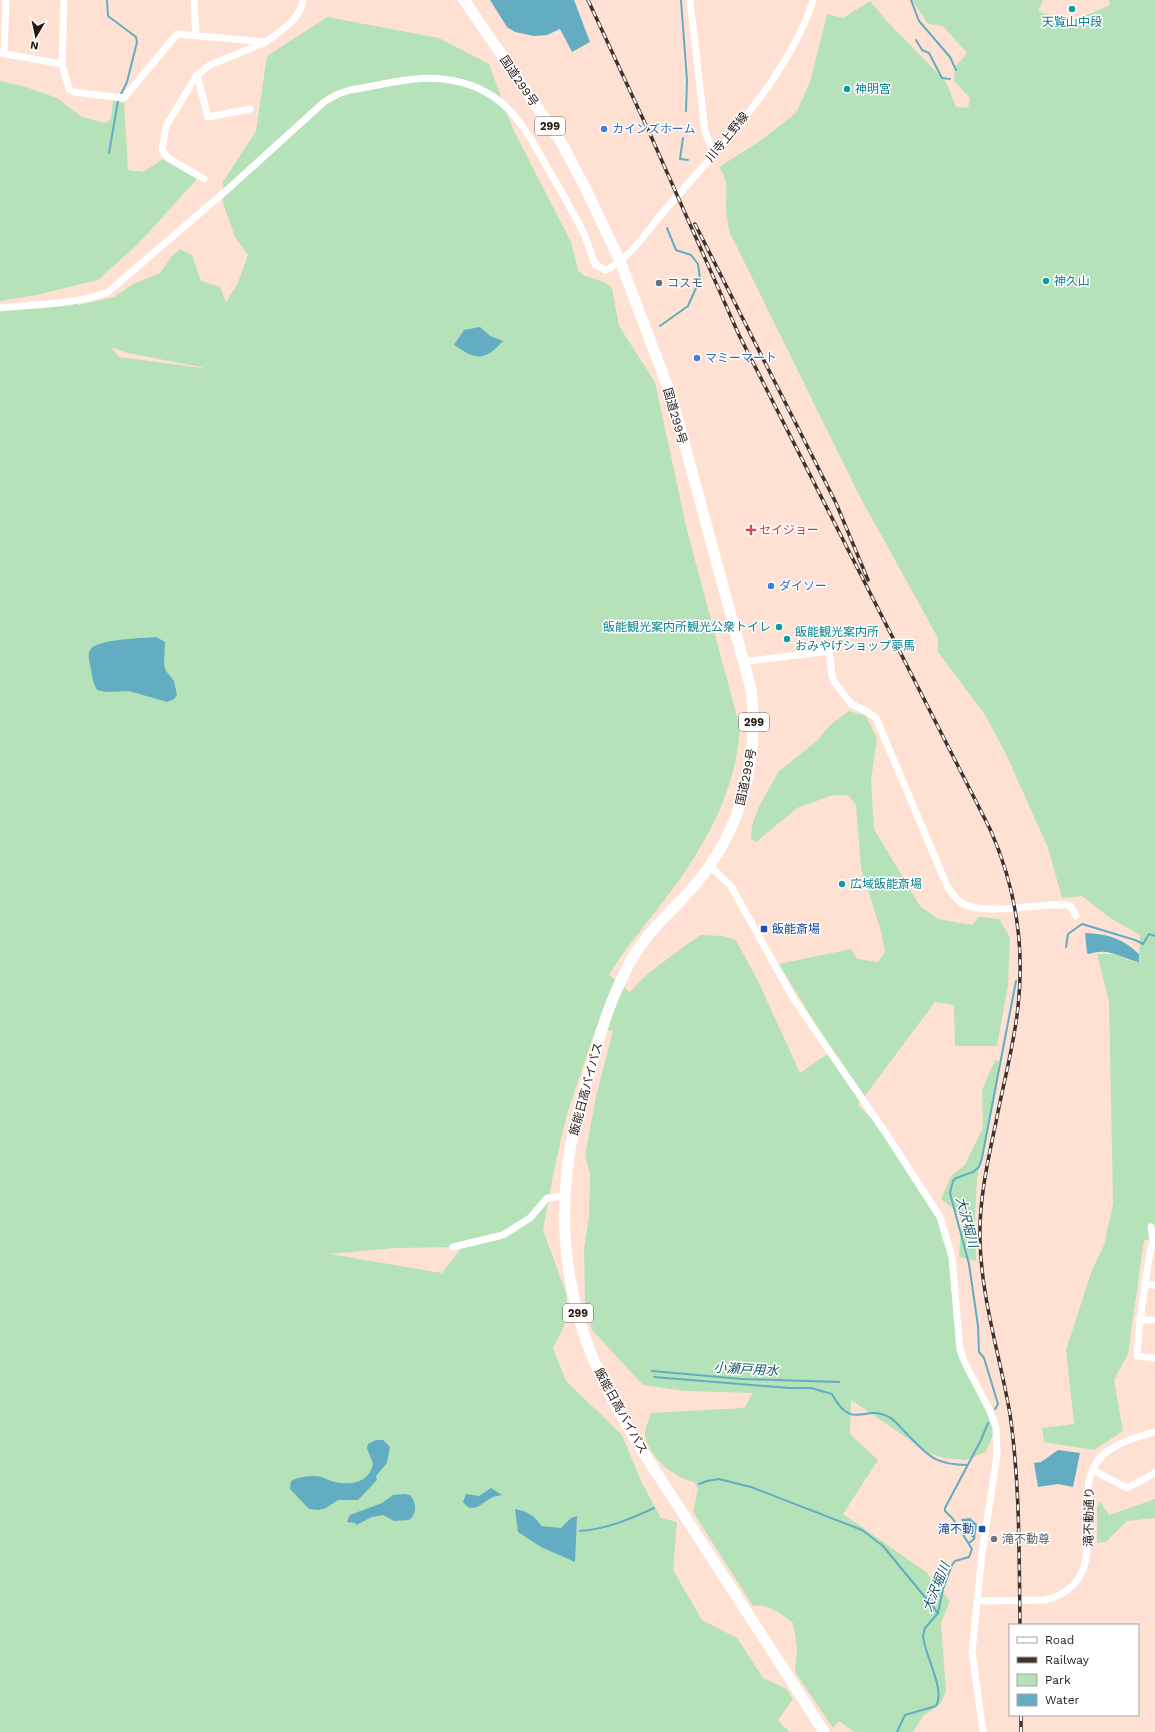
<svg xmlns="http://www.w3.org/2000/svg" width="1155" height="1732" font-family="'Work Sans','Noto Sans JP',sans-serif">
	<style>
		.green { fill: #b5e2b9; fill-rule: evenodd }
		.water { fill: #62adc2 }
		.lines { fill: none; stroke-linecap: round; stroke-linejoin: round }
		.stream { stroke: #62adc2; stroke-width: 2 }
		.minor { stroke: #fff; stroke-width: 7 }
		.highway { stroke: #fff; stroke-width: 11 }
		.rail-casing { stroke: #40322a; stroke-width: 3.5 }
		.rail { stroke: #fff; stroke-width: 2; stroke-dasharray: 6; stroke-linecap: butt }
		.culture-dot { fill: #0f9aa8; stroke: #fff; stroke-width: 1.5 }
		.shop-dot { fill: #3f7fe0; stroke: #fff; stroke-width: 1.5 }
		.service-dot { fill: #5c6f8a; stroke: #fff; stroke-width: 1.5 }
		.health-dot { fill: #e0444e; stroke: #fff; stroke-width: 1.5 }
		.transit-dot { fill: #1a4fb4; stroke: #fff; stroke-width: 1.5 }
		.worship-dot { fill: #6b7280; stroke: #fff; stroke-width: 1.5 }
		.labels { text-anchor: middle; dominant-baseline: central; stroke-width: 3; stroke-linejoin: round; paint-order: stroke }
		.shield { fill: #fff; stroke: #675f5a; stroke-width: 1 }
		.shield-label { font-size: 11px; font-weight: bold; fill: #261a13 }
		.culture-label { font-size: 12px; fill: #0d838f; stroke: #fff; text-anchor: start }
		.street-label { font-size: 12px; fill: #261a13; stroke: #fff }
		.shop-label { font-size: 12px; fill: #366cbe; stroke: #fff; text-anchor: start }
		.service-label { font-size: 12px; fill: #4e5e75; stroke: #fff; text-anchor: start }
		.health-label { font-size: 12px; fill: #be3a42; stroke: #fff; text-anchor: start }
		.transit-label { font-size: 12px; fill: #164399; stroke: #fff; text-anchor: start }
		.worship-label { font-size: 12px; fill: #5b616d; stroke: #fff; text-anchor: start }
		.water-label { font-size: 13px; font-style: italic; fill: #175666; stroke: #fff }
	</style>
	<rect width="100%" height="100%" fill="#ffe1d3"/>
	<path class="green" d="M912,0h131l-5,11c35,13 39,8 72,-6l-1,-5h46v1240h-11l-16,114 -14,26 9,51 -29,19 -50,-8 -2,-14 32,-4 -8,-74 26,-80 12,-25 9,-41 -4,-203 -12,-47h21l9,6 12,2 1,-27 -30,-17 -28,-22 -20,2 -14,-50 -43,-96 -20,-37 -47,-63v-14l-79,-143 -130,-264c-1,-9 -3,-17 -3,-25 0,-17 3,-24 -7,-39l41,-26 36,-28 14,-31 17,-68 16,4 27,-17 15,18 61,63 10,25 12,1 2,-10 -16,-17 1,-14 12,-14 -24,-27 -15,-2z
		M327,17l112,21 50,26 24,65 58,113 7,28 4,5 22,7 8,6 7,38 36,56 32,148 53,198c-3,50 -24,97 -52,139 -24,37 -56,70 -79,108l21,17 17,-18 53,-39 22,1 14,4 22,41 42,92 32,-22 -53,-87 72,-15 6,10 21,3 7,-10 -4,-21 -20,-62 -5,-64 -8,-10h-15l-36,13 -41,34 -5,-3 1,-14 7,-19 20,-35 38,-30 13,-16 19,-14 17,5 11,22 -6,43 3,48 46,77 18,13 34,6 7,-8 20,2 11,18 -2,48 -11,61h-42l-1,-41 -19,-3 -77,103 29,30 53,82 8,20 12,113 36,77 -10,25 -21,8 -21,-2 -15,-5 -78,-53 -1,34 28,26 -35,54 83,58 24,29 -9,22 5,68 -5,12 -18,13 -10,16h-59l-15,-11 -6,7 -38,-56 2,-24 -4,-25c-13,-10 -23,-19 -40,-17l-60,-94 5,-23 -4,-7c-21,-5 -46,-25 -49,-48 0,-6 4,-15 6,-21l93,-5 9,-15 -68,-2 -42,-6 -51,-55 -7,-27 -1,-54 5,-32 1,-43 -5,-18 11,-60 17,-65 -17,-3 -29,86 -13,56 -11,60 23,63 2,25 -15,30 13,33 56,54 19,46 20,37 16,4 -4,48 29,50 35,18 26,40 24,11 6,10 -15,21 11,12h3h-792v-1426l75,-8 4,7 35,-8 19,-13 27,-11 11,-16 9,-8 12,6 9,26 19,6 6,15 11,-17 11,-30 -13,-18 -12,-34v-21l33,-51 11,-75zM111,347l17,6 82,16 -91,-12zM394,1248l67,-1v1l-19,25 -112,-19z
		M0,81l26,6 31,11 25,19 23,6 6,-4 2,-18 11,2 4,67 15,2 20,-13 32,16 2,4 -58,64 -41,37 -62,15 -36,6z
		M995,1060l4,1 -3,31 -19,86 -2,44 1,39 -17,-4 3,-41 -21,-17 10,-23 14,-11 18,-38 -1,-37z
		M1155,1499v19l-28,3 -21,21 -9,1v-35l3,-7 9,14z"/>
	<path class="water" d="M490,0h84l16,42 -18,10 -12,-23 -13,6 -13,1 -19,-4 -8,-5z
		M480,327l10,9 13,5c-19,21 -27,19 -49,4l10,-15z
		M156,637l9,5 -1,23 2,6 8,10 3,14 -3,4 -7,3 -38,-11 -23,1 -9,-2c-4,-8 -5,-13 -6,-21 -1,-6 -4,-13 -1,-19 6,-11 53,-12 66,-13z
		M1085,933c23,1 37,5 54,21v8c-19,-4 -29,-15 -50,-8l-2,-1z
		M376,1440h7l7,7 -3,16 -11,13 1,4 -19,20h-20l-12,8 -8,2 -9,-1 -19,-20 1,-8c7,-4 17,-5 25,-5 5,0 10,3 15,5 17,5 38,3 42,-17l-6,-16 1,-4z
		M1058,1450l22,3 -7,34 -15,-3 -20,3 -4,-24 7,-1z
		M491,1488l11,7c-3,1 -7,1 -9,2 -11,5 -20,19 -30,5l3,-8 13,2z
		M404,1494l6,1c7,8 7,19 -1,25l-15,1 -11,-6 -11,2 -16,8 -1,-2 -8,-1 3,-7 32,-12 11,-8z
		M515,1509c11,2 21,7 26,17l20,2 10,-10 6,-2 -2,46 -34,-15 -23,-15z
		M970,1518l7,6 -2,16 -8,-8 3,-5 -6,-1 -3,-7z"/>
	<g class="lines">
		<path class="stream" d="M107,0l1,16 28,21 1,5 -10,40 -7,14
			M681,0l6,80 -1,31
			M911,0l8,21 31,36 6,13
			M916,40l6,10 7,3 13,25 8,1
			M683,138l-3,21 8,1
			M109,153l9,-52
			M660,326l28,-20 12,-27 -2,-15 -7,-9 -15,-5 -9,-22
			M1066,947l2,-13 14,-10 53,16 8,4 6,-10 6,2
			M652,1371l90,8 97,3
			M654,1377l135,11h22l21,6c21,39 33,9 57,23 6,3 11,10 16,15 22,22 28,33 62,33
			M995,1409l3,-5 -14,-46 -5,-6 -1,-26 -9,-62 -19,-71 3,-12 3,-3 17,-6 6,-5 3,-9 34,-177
			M699,1484l8,-3 12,-2 32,8 111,43 21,16 55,67
			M580,1531c27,-2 50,-12 74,-23
			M969,1543l5,-4
			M897,1732l8,-17 31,-9c10,-16 -12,-52 -13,-70l2,-8 13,-15 5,-24 9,-24 3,-4 14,-4 3,-8 -19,-30 -8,-8v-3l36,-68 7,-17"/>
		<path class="minor" d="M194,0l2,35
			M690,0l15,132 4,10 9,7
			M0,53l62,11 7,25 5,3 50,6 53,-64 89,8c15,-12 34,-22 37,-42
			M4,53l2,-53
			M62,64l2,-64
			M197,75l11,42 42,-8
			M204,179l-36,-21 -6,-8 4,-24 31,-51 13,-10 54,-22
			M0,308c35,-4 75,-3 108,-16l120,-103 96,-87 14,-8 12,-4c27,-4 67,-15 93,-11 62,7 81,47 108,95 11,19 22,37 31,56 6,11 8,23 13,34l10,6c22,-7 45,-43 60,-60 44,-51 93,-101 126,-160 9,-16 17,-33 22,-50
			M743,662l86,-11 3,24 3,8 16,21 17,8 8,6 72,170c4,4 7,10 12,14 25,16 77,0 107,3l4,2 5,9
			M710,866l21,20 62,112 94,137 53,82 12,40 8,93 5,13 24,46 7,18 1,28 -15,99 -10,98 11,80
			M1151,1227l3,20
			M453,1247l50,-12 27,-17 17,-20 17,-2
			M1155,1247h-4c-6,36 -12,72 -14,109l18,2
			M1144,1285h11
			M1139,1320h16
			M1093,1470l34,18 28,-15
			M978,1601l67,-1c80,-20 12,-115 64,-150 14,-9 31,-14 46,-18"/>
		<path class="highway" d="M464,0l97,142 24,45 35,74 52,137 79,291c9,72 -10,141 -56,196 -18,21 -39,38 -55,61 -27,40 -40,88 -53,135 -9,29 -17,60 -20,91 -8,69 4,142 34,204 24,53 59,101 90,150 45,69 89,137 133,206"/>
		<defs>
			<path id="rail" d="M588,0l62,134 89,201 251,494c25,56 35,116 28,178 -4,39 -15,77 -22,115 -8,38 -17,77 -16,117 1,59 20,117 30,175 10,70 9,141 10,211
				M695,224l141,279 32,77
				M1021,1715v17"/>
		</defs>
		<use href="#rail" class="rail-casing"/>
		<use href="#rail" class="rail"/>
	</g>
	<g class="culture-dot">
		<circle cx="1072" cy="9" r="4"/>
		<circle cx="847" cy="89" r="4"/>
		<circle cx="1046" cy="281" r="4"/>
		<circle cx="779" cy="627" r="4"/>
		<circle cx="787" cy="639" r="4"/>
		<circle cx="842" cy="884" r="4"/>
	</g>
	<g class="shop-dot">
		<circle cx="604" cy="129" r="4"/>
		<circle cx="697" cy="358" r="4"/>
		<circle cx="771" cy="586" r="4"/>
	</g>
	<circle class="service-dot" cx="659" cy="283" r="4"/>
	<path class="health-dot" d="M749 524h4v4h4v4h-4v4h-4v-4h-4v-4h4z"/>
	<g class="transit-dot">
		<rect x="760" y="925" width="8" height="8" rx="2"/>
		<rect x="978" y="1525" width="8" height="8" rx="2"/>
	</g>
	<circle class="worship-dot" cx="994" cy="1539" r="4"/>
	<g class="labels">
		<g class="shield">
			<rect x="535" y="117" width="30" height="18" rx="3"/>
			<rect x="739" y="713" width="30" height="18" rx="3"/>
			<rect x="563" y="1304" width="30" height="18" rx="3"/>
		</g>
		<g class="shield-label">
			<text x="550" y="126">299</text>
			<text x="754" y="722">299</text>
			<text x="578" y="1313">299</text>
		</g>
		<g class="culture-label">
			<text x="1072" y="22" text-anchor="middle">天覧山中段</text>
			<text x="855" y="89">神明宮</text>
			<text x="1054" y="281">神久山</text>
			<text x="771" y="627" text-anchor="end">飯能観光案内所観光公衆トイレ</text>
			<text x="795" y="632">飯能観光案内所<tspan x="795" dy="14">おみやげショップ夢馬</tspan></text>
			<text x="850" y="884">広域飯能斎場</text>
		</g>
		<g class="street-label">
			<text transform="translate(519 81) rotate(56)">国道299号</text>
			<text transform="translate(727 137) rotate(-51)">川寺上野線</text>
			<text transform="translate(675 416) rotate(74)">国道299号</text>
			<text transform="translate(746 777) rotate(-78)">国道299号</text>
			<text transform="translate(586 1089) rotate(-75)">飯能日高バイパス</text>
			<text transform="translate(621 1411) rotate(61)">飯能日高バイパス</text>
			<text transform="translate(1089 1517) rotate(-89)">滝不動通り</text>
		</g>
		<g class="shop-label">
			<text x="612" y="129">カインズホーム</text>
			<text x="705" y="358">マミーマート</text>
			<text x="779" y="586">ダイソー</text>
		</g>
		<g class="service-label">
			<text x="667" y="283">コスモ</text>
		</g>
		<g class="health-label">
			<text x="759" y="530">セイジョー</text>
		</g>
		<g class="transit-label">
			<text x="772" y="929">飯能斎場</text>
			<text x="974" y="1529" text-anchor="end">滝不動</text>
		</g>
		<g class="worship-label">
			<text x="1002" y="1539">滝不動尊</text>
		</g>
		<g class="water-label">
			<text transform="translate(967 1222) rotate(75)">大沢堀川</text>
			<text transform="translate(746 1369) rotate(3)">小瀬戸用水</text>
			<text transform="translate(936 1587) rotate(-68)">大沢堀川</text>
		</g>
	</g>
	<rect x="1009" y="1624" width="130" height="92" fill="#ffffff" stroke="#a8a3a1"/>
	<rect x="1017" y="1637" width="20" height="6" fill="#ffffff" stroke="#a8a3a1"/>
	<text x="1045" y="1644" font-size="12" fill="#261a13">Road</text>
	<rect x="1017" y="1657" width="20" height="6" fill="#40322a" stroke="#a8a3a1"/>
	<text x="1045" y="1664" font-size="12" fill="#261a13">Railway</text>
	<rect x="1017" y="1674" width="20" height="12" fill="#b5e2b9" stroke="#a8a3a1"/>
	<text x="1045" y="1684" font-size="12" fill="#261a13">Park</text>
	<rect x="1017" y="1694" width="20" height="12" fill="#62adc2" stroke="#a8a3a1"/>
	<text x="1045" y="1704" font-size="12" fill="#261a13">Water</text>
	<g transform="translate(36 36) rotate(189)" stroke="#ffffff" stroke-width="3" paint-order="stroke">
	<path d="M0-3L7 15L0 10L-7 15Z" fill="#261a13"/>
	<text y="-6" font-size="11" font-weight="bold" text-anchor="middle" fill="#261a13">N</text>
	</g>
</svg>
